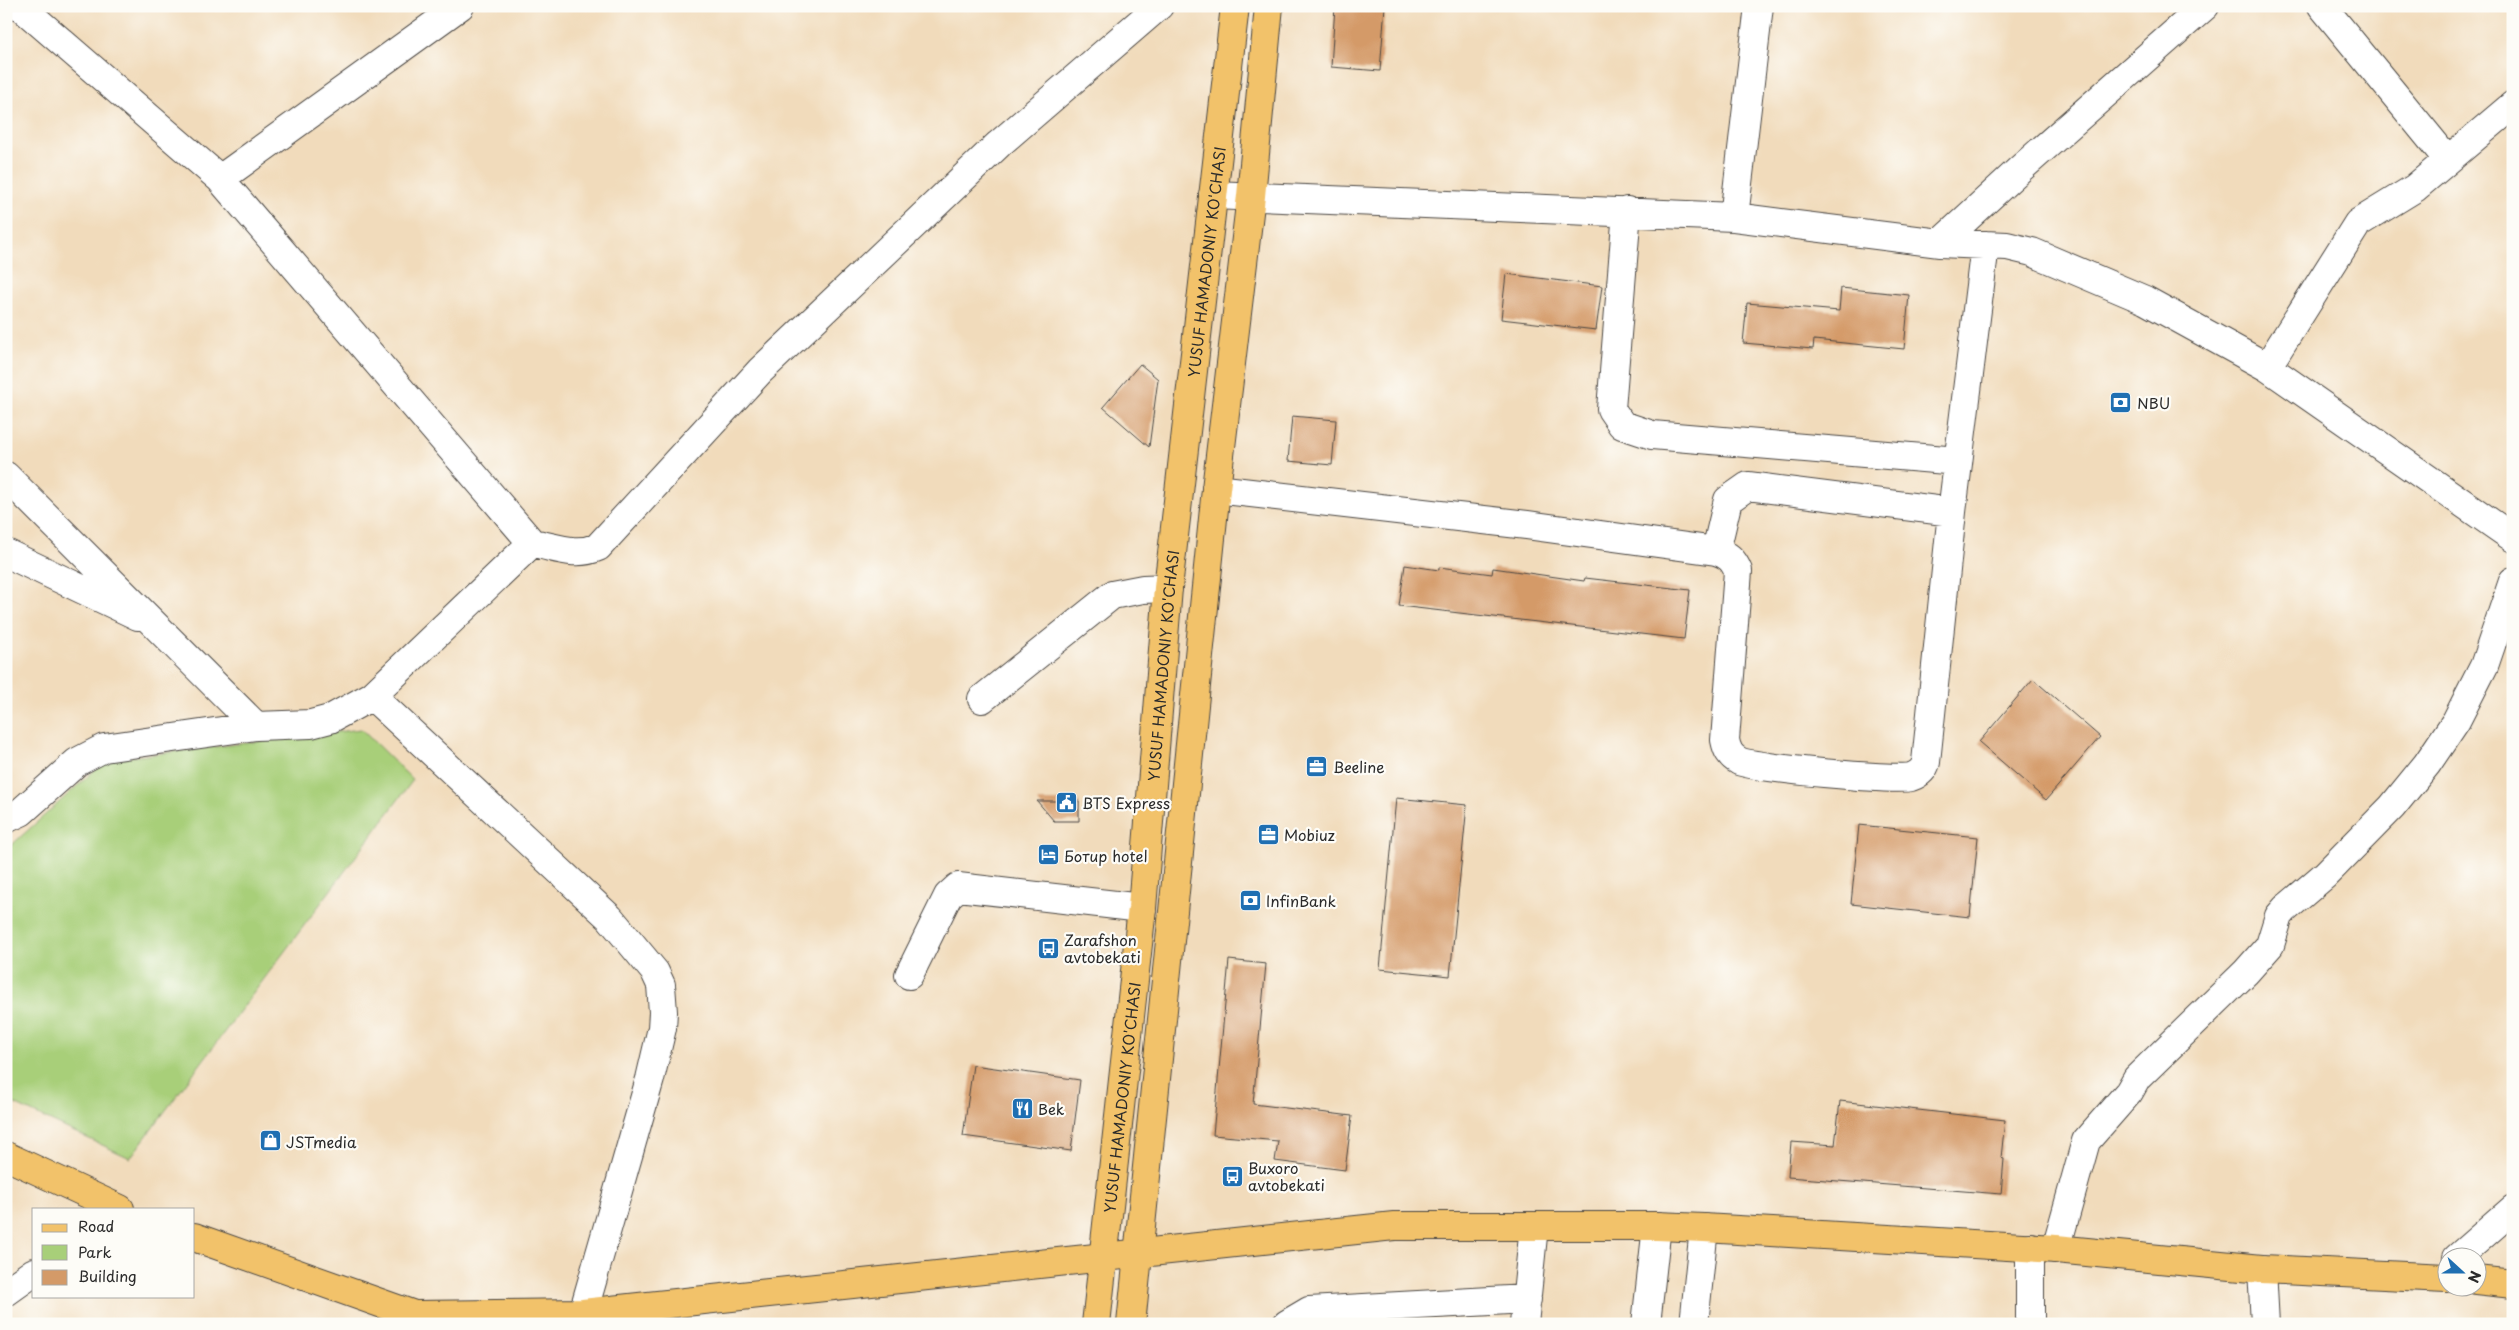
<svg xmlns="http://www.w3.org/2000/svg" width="2519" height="1330" font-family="'Playpen Sans',sans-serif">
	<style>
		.green { fill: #a8cf79; stroke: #6a7d52 }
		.building { fill: #d49a68 }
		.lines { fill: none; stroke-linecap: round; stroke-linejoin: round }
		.minor-casing { stroke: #494541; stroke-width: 30 }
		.major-casing { stroke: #494541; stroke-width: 30 }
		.minor { stroke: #fff; stroke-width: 28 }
		.major { stroke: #f2c26a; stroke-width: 28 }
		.labels { text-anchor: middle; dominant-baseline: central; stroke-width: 4.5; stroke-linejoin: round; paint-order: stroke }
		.street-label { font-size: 15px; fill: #2b2b2b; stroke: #fdfcf7 }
		.poi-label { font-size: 15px; fill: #2b2b2b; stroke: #fdfcf7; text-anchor: start }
	</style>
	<rect width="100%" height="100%" fill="#fdfcf7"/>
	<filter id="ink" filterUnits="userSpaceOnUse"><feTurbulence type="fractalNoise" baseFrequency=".02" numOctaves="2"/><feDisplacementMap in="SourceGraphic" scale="10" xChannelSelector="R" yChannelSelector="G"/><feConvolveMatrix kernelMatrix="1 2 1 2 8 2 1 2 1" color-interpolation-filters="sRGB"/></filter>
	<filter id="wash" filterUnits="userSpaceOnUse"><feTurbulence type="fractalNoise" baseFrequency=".0096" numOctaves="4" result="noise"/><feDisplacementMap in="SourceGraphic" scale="20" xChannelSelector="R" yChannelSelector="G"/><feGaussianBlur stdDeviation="1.12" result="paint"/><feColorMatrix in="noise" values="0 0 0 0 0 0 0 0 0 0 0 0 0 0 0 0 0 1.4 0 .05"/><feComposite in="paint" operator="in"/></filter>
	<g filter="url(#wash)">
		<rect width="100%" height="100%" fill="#f1dbbb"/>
		<path class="green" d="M361,729l52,51 -283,378 -124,-58v-250l100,-90z"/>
		<g id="blocks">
			<path class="building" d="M1335,6h50l-5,65 -49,-4z
				M1506,274l96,12 -6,44 -95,-11z
				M1841,288l68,7 -5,54 -90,-9 -1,9 -70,-6 4,-40 92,8z
				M1140,364l18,15 -9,68 -46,-40z
				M1292,416l44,4 -4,45 -44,-4z
				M1405,565l34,5v-3l53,7 1,-6 91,13 1,-3 105,12 -6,49 -285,-33z
				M2033,679l67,58 -54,63 -67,-58z
				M1396,798l71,7 -17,171 -70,-7z
				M1037,801h42v20h-25z
				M1859,825l119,12 -8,80 -119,-13z
				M1229,960l37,4 -13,140 99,12 -7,54 -70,-9 3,-20 -65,-6z
				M973,1065l107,15 -9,71 -108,-15z
				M1840,1101l165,19 -4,38 3,1 -3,35 -213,-17 3,-35 44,3z"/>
		</g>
	</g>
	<g filter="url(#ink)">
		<use href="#blocks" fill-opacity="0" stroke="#494541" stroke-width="1"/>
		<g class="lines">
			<defs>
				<path id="minor" d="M20,6l200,173 312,364
					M2322,6l126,154
					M220,179l240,-173
					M1213,195l521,22 206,26 67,3 25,6 113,48 122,67 246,171
					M1627,211l-16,198 11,16 30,10 306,26
					M1734,217l25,-211
					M1940,243l79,-73 186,-164
					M2267,367l91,-144 57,-35 98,-83
					M6,476l250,250
					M1216,489l311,36 189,26c12,4 17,8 22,20l-13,169c2,10 5,16 14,21 15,7 155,20 172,16 8,-3 13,-7 15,-15l26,-250 33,-267
					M1716,551l12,-51 20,-14 204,26
					M6,553l132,63
					M372,696l238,222 45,54 6,13 2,27 -1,16 -12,51 -67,234
					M982,699l130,-104 31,-6 25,-1
					M6,819l15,-7 56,-50 27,-14 152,-22 55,-2 19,-5 42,-23 160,-153c24,4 43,14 66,4l162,-176 239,-227 160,-138
					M909,975l39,-79 10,-9 184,21
					M2056,1249l30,-108 43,-49 8,-14 109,-106 24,-27 9,-29 6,-7 40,-34 67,-68 35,-43 29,-43 28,-55 29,-85
					M2457,1258l56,-49
					M2262,1269l3,55
					M6,1292l28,-20
					M1287,1324l22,-13 218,-12
					M1524,1324l10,-98
					M1646,1324l11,-98
					M1694,1324l10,-96
					M2030,1324v-77"/>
				<g id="major">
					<path d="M6,1156l114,53"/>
					<path d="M194,1237l220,78 169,-2 811,-87h263l47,2 352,21 206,20 184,9"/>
					<path d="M2476,1280l37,4"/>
					<path id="s1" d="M1096,1324l46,-416 26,-320 67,-582"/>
					<path d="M1131,1324l85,-835 35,-293 18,-190"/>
				</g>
			</defs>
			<use href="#minor" class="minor-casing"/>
			<use href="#major" class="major-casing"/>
			<use href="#minor" class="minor"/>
			<use href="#major" class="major"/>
		</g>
	</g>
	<defs>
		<symbol id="bank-square" viewBox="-11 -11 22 22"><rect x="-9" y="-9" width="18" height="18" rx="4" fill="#1f6fb2" stroke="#fdfcf7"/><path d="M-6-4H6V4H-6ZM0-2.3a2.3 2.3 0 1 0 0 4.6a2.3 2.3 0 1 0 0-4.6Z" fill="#fff"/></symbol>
		<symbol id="office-square" viewBox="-11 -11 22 22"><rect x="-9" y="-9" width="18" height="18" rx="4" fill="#1f6fb2" stroke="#fdfcf7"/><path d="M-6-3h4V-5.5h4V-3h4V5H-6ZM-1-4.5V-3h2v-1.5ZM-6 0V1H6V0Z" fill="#fff"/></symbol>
		<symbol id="civic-square" viewBox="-11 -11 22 22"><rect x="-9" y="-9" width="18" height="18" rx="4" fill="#1f6fb2" stroke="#fdfcf7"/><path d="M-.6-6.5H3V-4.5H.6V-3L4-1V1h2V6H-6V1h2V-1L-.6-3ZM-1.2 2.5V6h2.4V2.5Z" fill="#fff"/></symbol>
		<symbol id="hotel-square" viewBox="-11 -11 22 22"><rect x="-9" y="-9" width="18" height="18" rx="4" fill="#1f6fb2" stroke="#fdfcf7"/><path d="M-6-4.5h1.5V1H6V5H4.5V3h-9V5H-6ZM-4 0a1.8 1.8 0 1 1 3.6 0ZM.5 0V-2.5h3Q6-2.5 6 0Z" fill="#fff"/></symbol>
		<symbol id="bus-square" viewBox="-11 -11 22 22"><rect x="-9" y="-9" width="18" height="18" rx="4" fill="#1f6fb2" stroke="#fdfcf7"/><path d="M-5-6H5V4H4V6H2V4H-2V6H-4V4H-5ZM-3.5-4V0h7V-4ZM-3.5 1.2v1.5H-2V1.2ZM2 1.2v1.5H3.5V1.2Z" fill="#fff"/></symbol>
		<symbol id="restaurant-square" viewBox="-11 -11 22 22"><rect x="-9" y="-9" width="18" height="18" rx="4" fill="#1f6fb2" stroke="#fdfcf7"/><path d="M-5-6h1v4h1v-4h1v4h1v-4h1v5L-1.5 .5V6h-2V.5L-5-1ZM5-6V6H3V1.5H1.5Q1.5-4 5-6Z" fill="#fff"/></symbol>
		<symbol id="shop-square" viewBox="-11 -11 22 22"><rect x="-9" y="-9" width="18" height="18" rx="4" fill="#1f6fb2" stroke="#fdfcf7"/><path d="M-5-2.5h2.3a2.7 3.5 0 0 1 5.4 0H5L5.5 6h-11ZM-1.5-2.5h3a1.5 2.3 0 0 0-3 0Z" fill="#fff"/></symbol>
	</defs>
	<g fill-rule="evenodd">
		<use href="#bank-square" x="2108" y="390" width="25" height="25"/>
		<use href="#office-square" x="1304" y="754" width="25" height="25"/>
		<use href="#civic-square" x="1054" y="790" width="25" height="25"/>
		<use href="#office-square" x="1256" y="822" width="25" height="25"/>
		<use href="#hotel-square" x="1036" y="842" width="25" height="25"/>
		<use href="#bank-square" x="1238" y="888" width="25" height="25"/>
		<use href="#bus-square" x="1036" y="936" width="25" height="25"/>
		<use href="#restaurant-square" x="1010" y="1096" width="25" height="25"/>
		<use href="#shop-square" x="258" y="1128" width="25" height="25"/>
		<use href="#bus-square" x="1220" y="1164" width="25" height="25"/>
	</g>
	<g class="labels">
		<g class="street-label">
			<text stroke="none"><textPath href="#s1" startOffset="1068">YUSUF HAMADONIY KO'CHASI</textPath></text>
			<text stroke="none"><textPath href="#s1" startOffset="662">YUSUF HAMADONIY KO'CHASI</textPath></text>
			<text stroke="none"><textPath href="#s1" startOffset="228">YUSUF HAMADONIY KO'CHASI</textPath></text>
		</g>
		<g class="poi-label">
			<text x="2137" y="402">NBU</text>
			<text x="1333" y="766">Beeline</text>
			<text x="1082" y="802">BTS Express</text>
			<text x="1284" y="834">Mobiuz</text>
			<text x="1064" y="855">Ботир hotel</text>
			<text x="1266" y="900">InfinBank</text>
			<text x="1064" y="939">Zarafshon<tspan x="1064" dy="17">avtobekati</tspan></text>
			<text x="1038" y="1108">Bek</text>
			<text x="286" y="1141">JSTmedia</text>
			<text x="1248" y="1167">Buxoro<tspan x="1248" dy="17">avtobekati</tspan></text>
		</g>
	</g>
	<rect width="2519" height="1330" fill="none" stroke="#fdfcf7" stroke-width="25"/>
	<rect x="32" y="1208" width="162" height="90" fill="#fdfcf7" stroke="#a9a8a5"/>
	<rect x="42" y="1224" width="25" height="8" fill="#f2c26a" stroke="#a9a8a5"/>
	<text x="78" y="1232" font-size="15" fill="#2b2b2b">Road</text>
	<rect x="42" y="1245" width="25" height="15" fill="#a8cf79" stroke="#a9a8a5"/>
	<text x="78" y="1258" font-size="15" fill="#2b2b2b">Park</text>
	<rect x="42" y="1270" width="25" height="15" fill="#d49a68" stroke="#a9a8a5"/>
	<text x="78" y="1282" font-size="15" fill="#2b2b2b">Building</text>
	<g transform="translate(2462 1272) rotate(111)"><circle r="24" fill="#fdfcf7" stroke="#a9a8a5"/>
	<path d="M0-4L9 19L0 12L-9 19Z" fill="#1f6fb2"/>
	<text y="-8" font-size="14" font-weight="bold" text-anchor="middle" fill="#2b2b2b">N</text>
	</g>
</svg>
